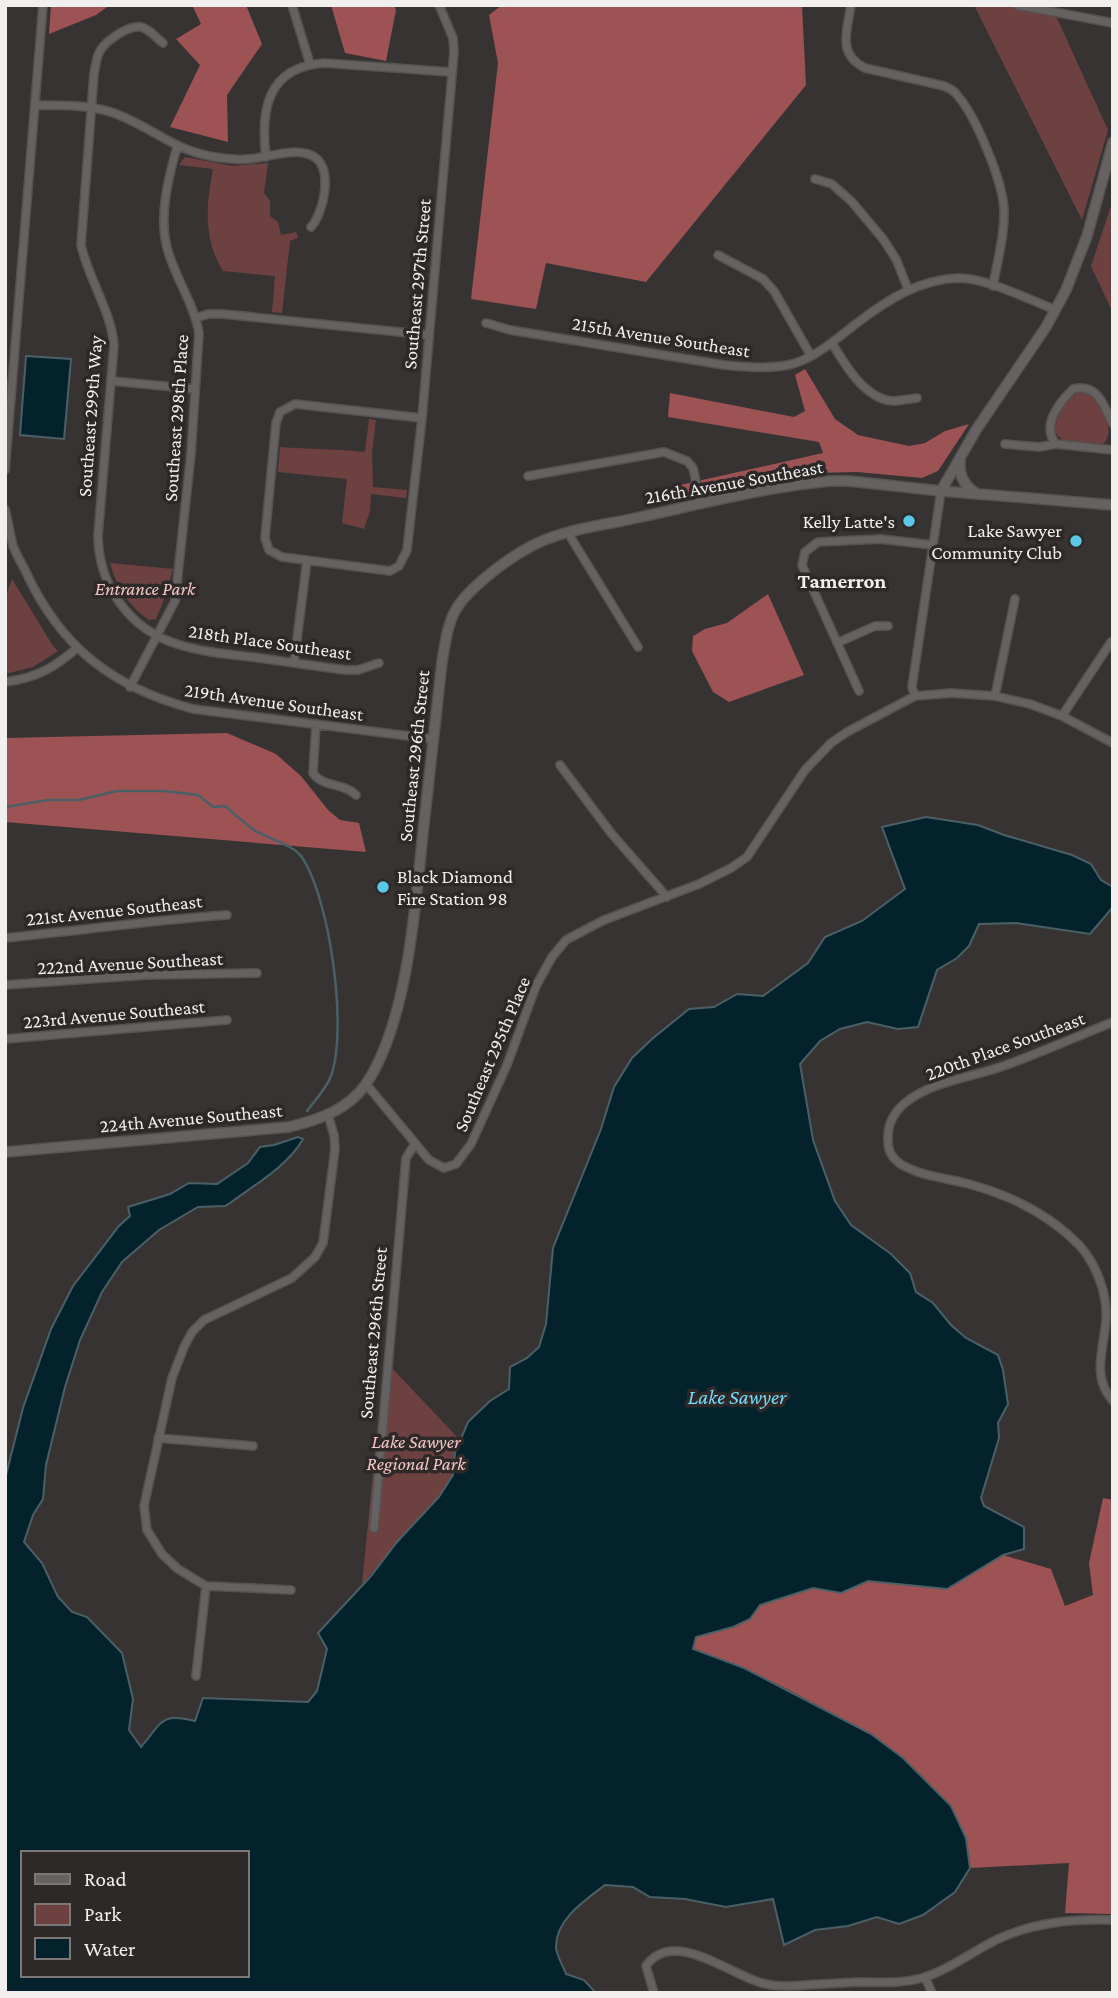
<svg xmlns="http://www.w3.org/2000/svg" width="1118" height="1998" font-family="'Crimson Pro',serif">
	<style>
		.green { fill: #6e4141 }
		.forest { fill: #9d5254 }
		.water { fill: #03222b; stroke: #4b6066; stroke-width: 2; fill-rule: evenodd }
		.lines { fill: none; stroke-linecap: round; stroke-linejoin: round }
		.stream { stroke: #4b6066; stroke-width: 2.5 }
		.minor-casing { stroke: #555251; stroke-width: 10 }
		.tertiary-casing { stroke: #555251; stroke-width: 12 }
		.minor { stroke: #676262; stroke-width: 7 }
		.tertiary { stroke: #676262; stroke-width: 9 }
		.poi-dot { fill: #5ac8e6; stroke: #2d2929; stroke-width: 2.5 }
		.labels { text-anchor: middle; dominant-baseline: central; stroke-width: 7; stroke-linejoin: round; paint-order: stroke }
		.street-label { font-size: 19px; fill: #f2efef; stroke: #2d2929 }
		.poi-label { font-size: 19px; fill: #f2efef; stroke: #2d2929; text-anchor: end }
		.park-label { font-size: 19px; font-style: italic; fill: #f4c7c6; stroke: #2d2929 }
		.neighbourhood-label { font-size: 21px; font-weight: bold; fill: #f2efef; stroke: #2d2929 }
		.water-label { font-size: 21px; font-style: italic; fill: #74daf8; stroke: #2d2929 }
	</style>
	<rect width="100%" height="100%" fill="#373333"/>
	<path class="green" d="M974,5h77l57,125 -26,90z
		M185,157l47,9 36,-3 -4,30 6,8v15l8,6 3,13 15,-3 2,6 -8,3 -8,72 -10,-1 3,-36 -52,-5c-20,-32 -17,-66 -10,-102l-34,-4z
		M1113,200v113l-22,-47z
		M1081,391l13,4c7,15 23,35 9,49l-40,-3 -8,-9c-1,-14 14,-37 26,-41z
		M369,419l7,1 -4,33 1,34 34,3 -1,8 -35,-4 -1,17 -6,18 -22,-6 5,-44 -69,-7 2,-25c29,2 57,2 85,5z
		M110,563l63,6 -7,26 -10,24 -7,1c-20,-13 -33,-34 -39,-57z
		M12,579l41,67 5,5 -25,16 -28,7v-76z
		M384,1363l5,2 71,75 -5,13 -2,22 -14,22 -77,87z"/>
	<path class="forest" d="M51,5h59l-14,10 -47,19z
		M192,5h54l16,39 -35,51 1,47 -58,-15 30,-62 -24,-26 25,-15z
		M331,5h63l2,5 -10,51 -41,-8z
		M502,5h300l4,80 -160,197 -100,-19 -10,46 -65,-10 27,-236 -9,-48z
		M805,369l30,50 23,16 51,11 16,-3 20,-12 24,-7 -31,47 -16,7 -65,-6 -42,1 -149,28 -3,-9 8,-5 152,-34 -4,-11 -151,-25 2,-24 124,24 11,-6 -10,-36z
		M768,594l36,81 -75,27 -16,-10 -21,-41 1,-15 12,-7 22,-6z
		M227,733l49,21 25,22 27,34 12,10 19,3 7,29 -361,-30v-84z
		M1103,1498l10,2v414l-48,-1 4,-50 -99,5 -4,-30 -43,-61 -20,-19 -32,-24 -84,-45 -43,-21 -51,-19 3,-12 37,-10 17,-8 9,-14 54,-17 28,5 27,-12 79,8 56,-34 48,14 14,37 28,-11 -4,-32z"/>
	<path class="water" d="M26,356l45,3 -7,80 -44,-4z
		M926,817l52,8 26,10 68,20 19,9 10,16 12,7v20l-23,27 -74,-11 -37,1 -10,22 -12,12 -20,12 -19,57 -20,2 -31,-7 -27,7 -20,12 -20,23 13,76 22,61 16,24 40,29 19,19 6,19 17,11 18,22 15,13 32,17 5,15 5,34 -10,19 1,15 -18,60 3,8 40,21v22l-21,6 -56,34 -79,-8 -27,12 -28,-5 -53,17 -10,14 -17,8 -37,10 -3,12 51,19 127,66 32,24 48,48 15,32 4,30 -15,24 -32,23 -24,9 -22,-7 -29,9 -33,4 -31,15 -11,-46 -47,8 -41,-8 -35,-2 -17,-10 -28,-2c-20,15 -50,35 -49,63 1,8 7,18 10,26l18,6 12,13h-591v-514l18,-71 28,-79 22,-43 46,-60 11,-10 -2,-9 42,-13 19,-11 28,1 31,-21 12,-16 14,-2 24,-8 5,2c-14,26 -50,47 -73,64l-5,3 -27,1 -39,23 -37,32 -20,30 -22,48 -15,47 -19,78 -3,34 -10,16 -9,27 18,21 16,34 14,15 15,5 35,36 11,46 -4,31 12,17c21,-24 19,-35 54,-26l8,-23 105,4 9,-11 10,-42 -9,-16 53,-57 26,-34 42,-45 14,-22 2,-22 13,-31 22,-21 19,-12 1,-22 17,-9 12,-11 7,-23 7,-76 48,-119 13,-42 18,-29 20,-19 37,-30 25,-2 23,-13 26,2 45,-33 17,-26 37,-16 43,-32 -23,-62zM23,1853h224v122h-224z"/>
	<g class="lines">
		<path class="stream" d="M5,807l43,-7h31l38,-9h47l34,4 15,12 12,-1c10,8 19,17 29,24 13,8 39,15 47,26 29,41 47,173 30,220 -4,12 -17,25 -24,35"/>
		<defs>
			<path id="minor" d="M292,5l18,59
				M851,5c-4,26 -14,49 14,63l79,18c5,2 10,4 13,9 19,21 46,87 47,115 1,25 -7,52 -11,76
				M1017,5l96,18
				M163,43c-7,-5 -13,-14 -22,-16 -12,-2 -35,13 -41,24 -4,6 -4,15 -6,22l-13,172c8,35 30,66 33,100l-16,191c1,50 31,93 79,108 24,8 49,10 74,13 31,4 63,9 95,13h12l21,-7
				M35,105c26,1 59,-1 84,10 39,16 58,38 103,43 8,1 18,2 26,1 20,-1 51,-14 68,-1 17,14 7,56 -5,69
				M266,157c-6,-48 2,-90 58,-94l127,9
				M815,179l17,5 20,18 31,37 13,20 12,30
				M718,255l45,24 11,12 37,65
				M196,318l12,-4h15l206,21
				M486,323l24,7 214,35c21,2 43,4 64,0 27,-6 48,-26 69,-42 30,-23 63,-44 102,-45 27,0 71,22 97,32
				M832,343c13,22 34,58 63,58 7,-1 15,-2 22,-3
				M112,381l83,8
				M422,418l-127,-14 -15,8 -4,11 -11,115 4,12 13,7 108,14 9,-5 8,-16 15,-132 32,-366 -1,-14 -14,-33
				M1005,444l34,3 17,-3 57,6
				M1056,444c-15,-18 3,-41 17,-55 25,-6 31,17 40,35
				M5,470l38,-465
				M528,476l136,-24 23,9 6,7 8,36
				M5,509c3,12 5,25 8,37 3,8 8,16 12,24 35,77 87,117 168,139l240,30
				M568,533l70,114
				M837,643l38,-17h13
				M294,663l13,-103
				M5,682c31,-4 49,-14 72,-34
				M130,687l45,-86 16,-147 8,-121c-5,-29 -23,-54 -31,-82 -10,-32 0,-72 9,-104
				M859,691l-57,-126 3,-13 13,-10 62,-3 53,6
				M915,696l-3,-9 29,-196
				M995,696l20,-97
				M1062,716l49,-74
				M316,724l-3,49c10,15 30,9 43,22
				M560,765l51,68 56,64
				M5,938c74,-7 148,-18 222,-23
				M5,985l142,-10 110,-2
				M1113,1022c-35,14 -69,29 -104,42 -33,13 -76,16 -104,39 -12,10 -18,23 -17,38 0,18 13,25 30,31 15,5 31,7 47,11 43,11 83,30 115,63 16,18 28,49 26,74 -2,28 -15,57 7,81
				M5,1039l222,-19
				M366,1084l63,76 15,8 12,-4 15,-20 36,-79 29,-79 16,-29 14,-17 38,-20 95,-36 32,-16 16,-11 58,-87 26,-27 16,-11 68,-36 36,-3 44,3 35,8 32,12 51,27
				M158,1438l95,8
				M374,1528l32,-370 9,-14
				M291,1590l-85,-4 -28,-17 -16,-15 -15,-24 -3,-24 28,-128 12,-31 8,-15 12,-12 88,-42 23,-21 8,-14 12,-94 -1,-14 -6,-20
				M196,1676l10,-90
				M925,1977l7,16
				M654,1993l-8,-27c27,-39 84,9 116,17 14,4 29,3 43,2 17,-1 35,-2 53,-3 23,0 42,2 64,-4 27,-8 51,-27 76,-39 37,-17 75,-20 115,-19"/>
			<path id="tertiary" d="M960,461c-1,14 4,25 16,32
				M941,491l35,-61 70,-103 20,-37 21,-54 26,-94
				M5,1152l284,-25c29,-7 59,-17 77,-43 40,-59 49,-172 56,-242 7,-60 13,-120 20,-180 3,-17 5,-36 13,-51 12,-22 51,-51 73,-63 31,-18 72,-22 108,-30 64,-14 129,-31 194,-37h19l92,10 172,14"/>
		</defs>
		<use href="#minor" class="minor-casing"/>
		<use href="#tertiary" class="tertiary-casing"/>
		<use href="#minor" class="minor"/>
		<use href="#tertiary" class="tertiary"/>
	</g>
	<g class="poi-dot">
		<circle cx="909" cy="521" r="7"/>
		<circle cx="1076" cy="541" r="7"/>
		<circle cx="383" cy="887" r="7"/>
	</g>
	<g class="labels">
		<g class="street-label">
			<text transform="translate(417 284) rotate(-85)">Southeast 297th Street</text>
			<text transform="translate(661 337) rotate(9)">215th Avenue Southeast</text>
			<text transform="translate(90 416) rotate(-86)">Southeast 299th Way</text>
			<text transform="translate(176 418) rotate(-86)">Southeast 298th Place</text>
			<text transform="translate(734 482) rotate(-10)">216th Avenue Southeast</text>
			<text transform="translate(270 642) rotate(8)">218th Place Southeast</text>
			<text transform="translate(274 702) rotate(8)">219th Avenue Southeast</text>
			<text transform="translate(414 756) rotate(-84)">Southeast 296th Street</text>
			<text transform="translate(114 910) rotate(-6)">221st Avenue Southeast</text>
			<text transform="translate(130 963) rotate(-3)">222nd Avenue Southeast</text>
			<text transform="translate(114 1014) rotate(-5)">223rd Avenue Southeast</text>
			<text transform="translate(1005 1046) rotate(-20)">220th Place Southeast</text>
			<text transform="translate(492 1054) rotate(-67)">Southeast 295th Place</text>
			<text transform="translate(191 1118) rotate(-5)">224th Avenue Southeast</text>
			<text transform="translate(373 1333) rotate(-85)">Southeast 296th Street</text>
		</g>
		<g class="poi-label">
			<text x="895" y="521">Kelly Latte's</text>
			<text x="1062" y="530">Lake Sawyer<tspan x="1062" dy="22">Community Club</tspan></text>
			<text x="397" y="876" text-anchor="start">Black Diamond<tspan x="397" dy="22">Fire Station 98</tspan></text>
		</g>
		<g class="park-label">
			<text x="145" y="588">Entrance Park</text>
			<text x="416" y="1441">Lake Sawyer<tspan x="416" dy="22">Regional Park</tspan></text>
		</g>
		<g class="neighbourhood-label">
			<text x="842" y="581">Tamerron</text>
		</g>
		<g class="water-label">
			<text x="737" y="1397">Lake Sawyer</text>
		</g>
	</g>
	<rect width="1118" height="1998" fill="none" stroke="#f2efef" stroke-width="14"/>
	<rect x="21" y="1851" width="228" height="126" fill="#2d2929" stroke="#7c7878" stroke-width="2"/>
	<rect x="35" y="1874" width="35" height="10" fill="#676262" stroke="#7c7878" stroke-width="2"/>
	<text x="84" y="1886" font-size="21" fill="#f2efef">Road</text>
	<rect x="35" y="1904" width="35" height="21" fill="#6e4141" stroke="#7c7878" stroke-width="2"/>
	<text x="84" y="1921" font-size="21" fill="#f2efef">Park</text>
	<rect x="35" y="1938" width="35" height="21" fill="#03222b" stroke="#7c7878" stroke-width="2"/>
	<text x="84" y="1956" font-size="21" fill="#f2efef">Water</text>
</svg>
